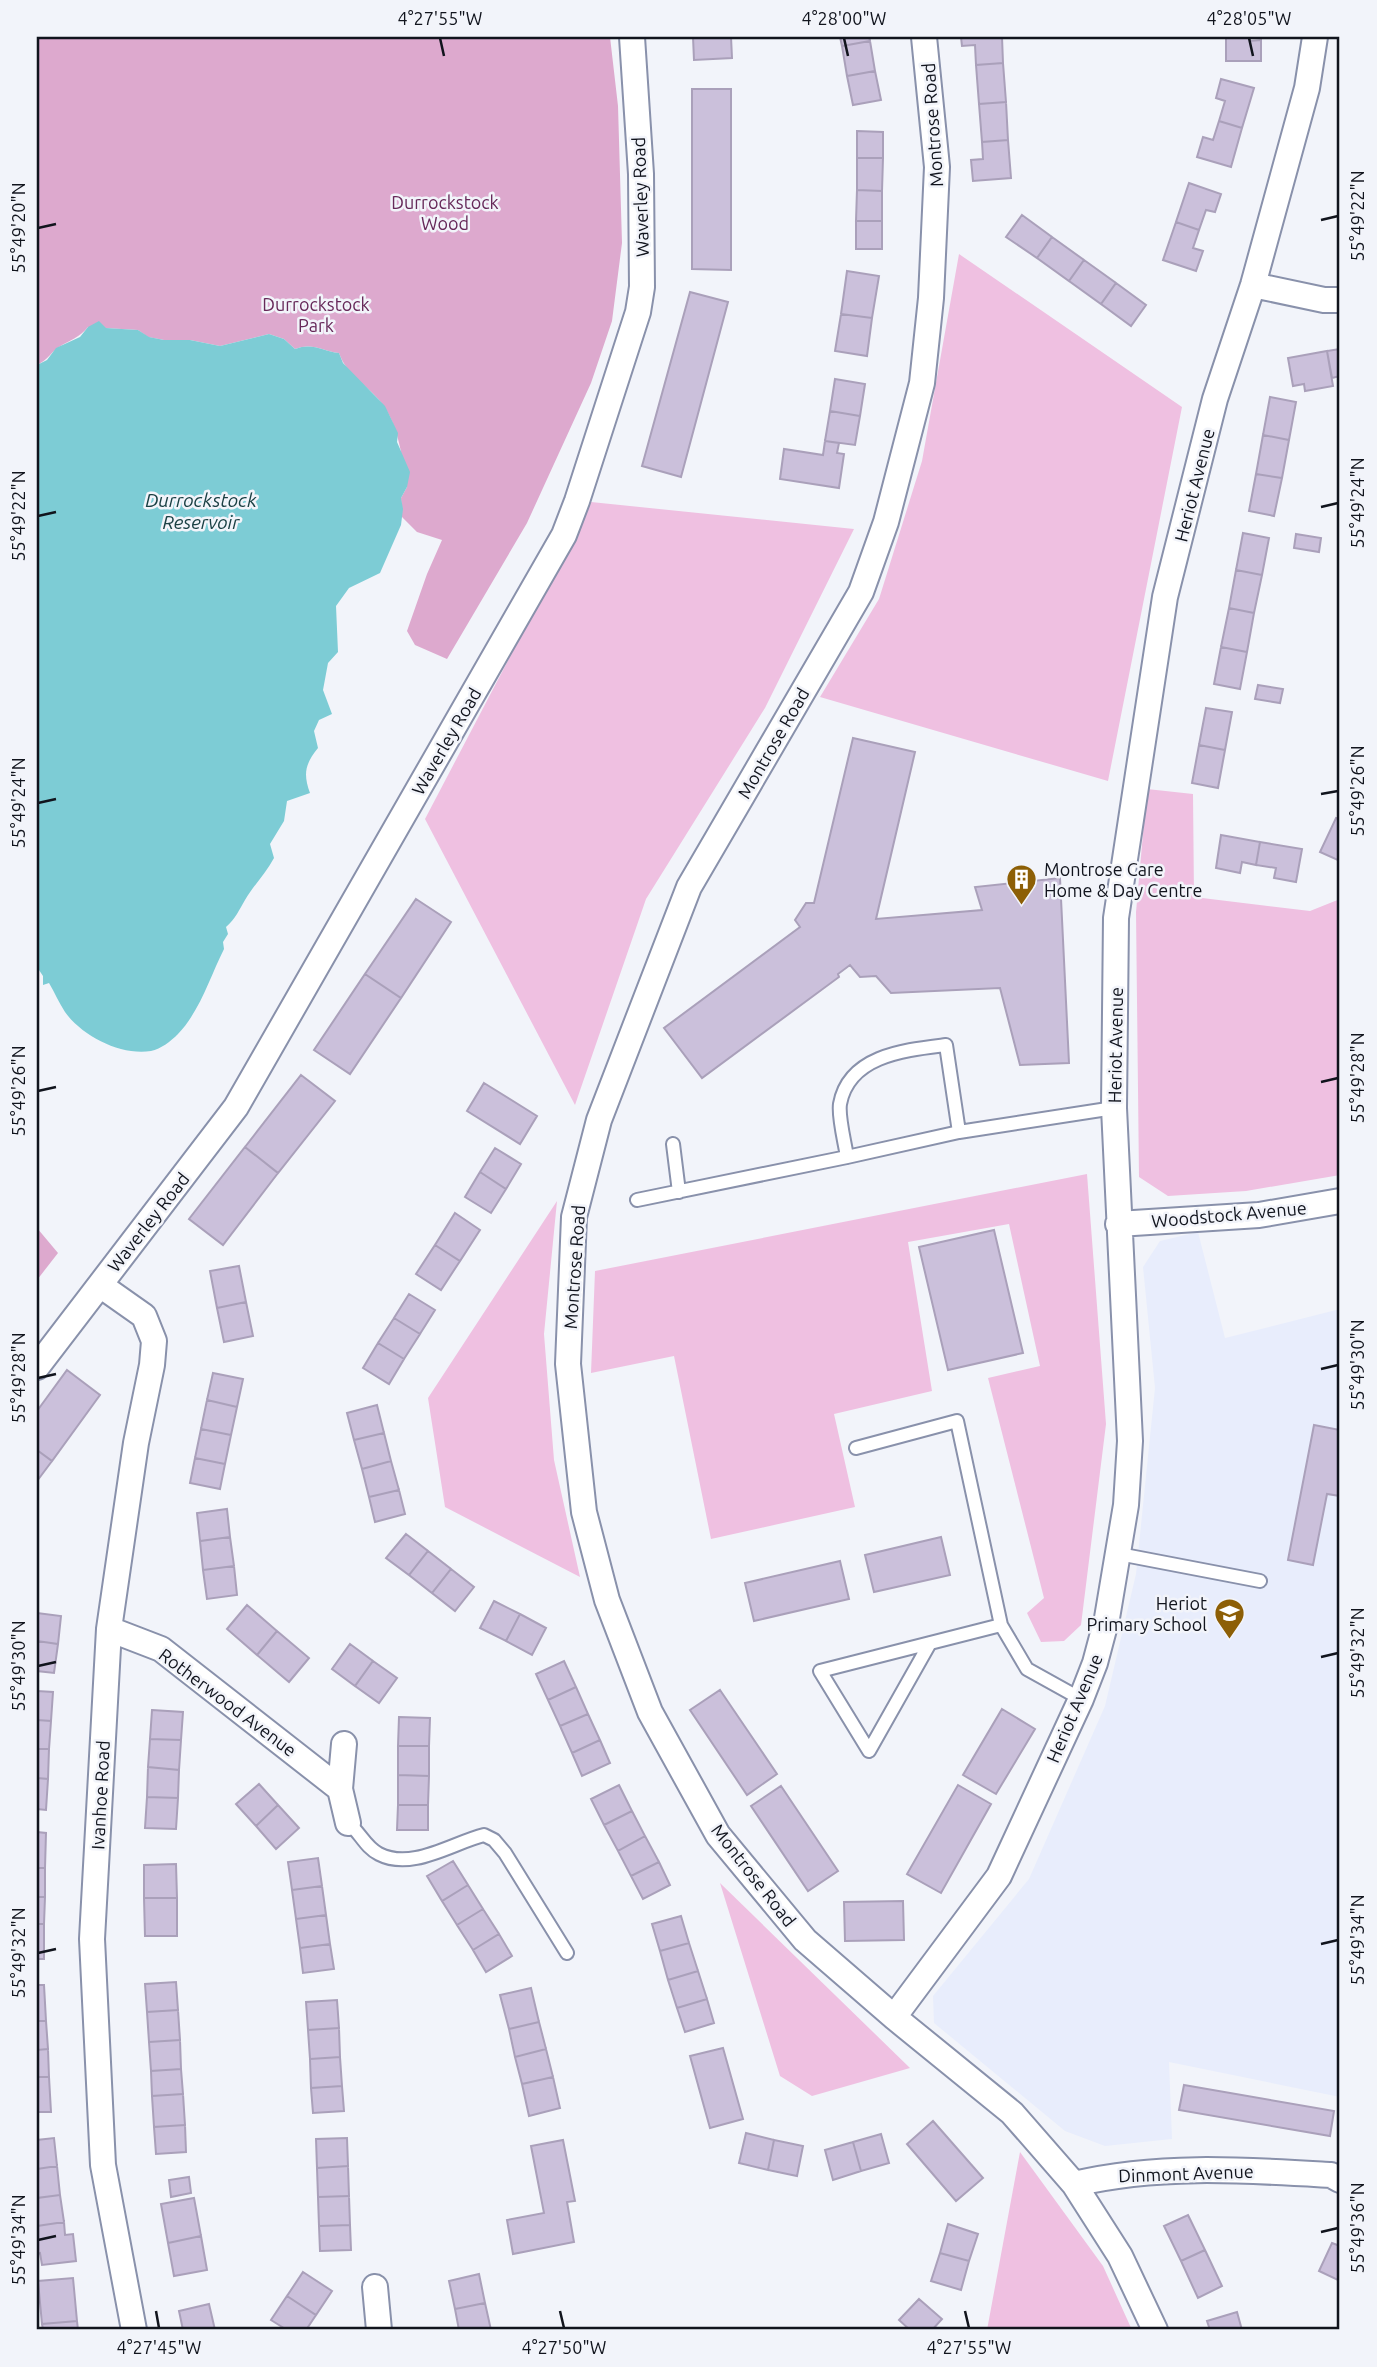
<svg xmlns="http://www.w3.org/2000/svg" width="1377" height="2367" font-family="Ubuntu,sans-serif">
	<style>
		.built { fill: #e8edfc }
		.green { fill: #efc0e1 }
		.forest { fill: #dda9ce }
		.water { fill: #7dccd5 }
		.building { fill: #cbc0db; stroke: #aaa0ba; stroke-width: 2 }
		.lines { fill: none; stroke-linecap: round; stroke-linejoin: round }
		.lane-casing { stroke: #8991ab; stroke-width: 16 }
		.street-casing { stroke: #8991ab; stroke-width: 28 }
		.lane { stroke: #fff; stroke-width: 12 }
		.street { stroke: #fff; stroke-width: 24 }
		.ticks { fill: none; stroke: #11141d; stroke-width: 2.5 }
		.labels { text-anchor: middle; dominant-baseline: central; stroke-width: 5; stroke-linejoin: round; paint-order: stroke }
		.street-label { font-size: 18px; fill: #11141d; stroke: #f2f4fa }
		.park-label { font-size: 18px; fill: #662859; stroke: #f2f4fa }
		.poi-label { font-size: 18px; fill: #11141d; stroke: #f2f4fa; text-anchor: start }
		.water-label { font-size: 19px; font-style: italic; fill: #1a4044; stroke: #f2f4fa }
		.neatline { fill: none; stroke: #11141d; stroke-width: 2.5 }
		.ticks-label { font-size: 18px; text-anchor: middle; fill: #11141d }
	</style>
	<rect width="100%" height="100%" fill="#f2f4fa"/>
	<path class="built" d="M1198,1232l27,106 115,-29v788l-171,-35 3,77 -67,7 -40,-15 -131,-108 -1,-27 96,-117 76,-173 31,-132 19,-186 -12,-121 17,-26z"/>
	<path class="green" d="M959,254l223,153 -74,374 -288,-84 59,-98 43,-138z
		M591,502l263,27 -89,179 -119,191 -71,206 -150,-286z
		M1147,789l46,5 1,103 116,14 30,-12v276l-94,16 -78,5 -29,-19 -3,-265z
		M1087,1174l19,250 -25,201 -17,16 -23,1 -14,-29 17,-15 -56,-220 52,-12 -31,-142 -101,18 24,149 -98,23 21,93 -144,32 -37,-183 -83,17 4,-102z
		M557,1201l-13,133 10,126 26,117 -135,-70 -17,-109z
		M720,1883l190,185 -98,28 -32,-20z
		M1020,2152l83,114 29,64h-145z"/>
	<path class="forest" d="M37,37h573l8,69 4,137 -10,78 -21,62 -64,140 -80,136 -32,-14 -8,-14 20,-57 15,-34 -25,-8 -15,-15 -1,-19 6,-11c-5,-27 -7,-56 -22,-79 -13,-21 -38,-31 -46,-55 -16,-2 -27,-11 -44,-4l-11,-10 -15,-5 -49,12 -30,-6h-26l-16,-3 -10,-7 -50,-3c-9,11 -18,13 -29,20 -9,6 -10,12 -22,18z
		M37,1228l21,25 -21,27z"/>
	<path class="water" d="M99,321l7,7 32,2 11,7 15,3h26l30,6 49,-12 15,5 11,10c17,-7 28,2 44,4l4,10 42,43 13,27 -1,9 13,30 -3,15 -6,11 2,11 -2,16 -21,48 -31,15 -13,18 2,46 -10,11 -5,27 9,24 -13,6 -5,11 4,17c-13,16 -15,26 -8,45l-23,8 -3,20 -14,23 4,14c-8,15 -20,27 -29,42 -6,10 -9,18 -19,27l2,7 -5,8 1,7c-14,28 -24,62 -46,85 -7,7 -17,15 -27,17 -30,5 -69,-15 -86,-39 -6,-9 -10,-19 -16,-29l-6,2v-9l-6,-9v-602l10,-5 9,-12 24,-11 8,-10z"/>
	<path class="building" d="M693,37h38l1,21 -38,2z
		M840,37h29l1,4 -28,5z
		M961,37h41l1,26 -27,2 -1,-20 -13,1z
		M1226,37h24v4l11,-1v21h-35z
		M870,41l5,30 -28,5 -5,-30z
		M1003,63l3,39 -27,2 -3,-39z
		M875,71l6,29 -28,5 -6,-29z
		M1221,79l33,9 -12,40 -23,-7 6,-20 -9,-3z
		M692,89h39v181l-39,-1z
		M1006,102l2,38 -26,2 -3,-38z
		M1219,121l23,7 -11,39 -34,-10 6,-20 10,3z
		M857,131l26,1v26h-26z
		M1008,140l3,38 -38,3 -2,-21 12,-1 -1,-17z
		M857,158h26l-1,33 -25,-1z
		M1189,183l32,11 -6,18 -9,-2 -7,20 -23,-8z
		M857,190l25,1v30h-26z
		M1022,215l30,22 -15,21 -31,-21z
		M856,221h26v28h-26z
		M1176,222l23,8 -6,18 10,3 -7,20 -33,-11z
		M1052,237l32,23 -15,21 -32,-23z
		M1084,260l32,23 -15,21 -32,-23z
		M847,271l32,5 -7,42 -31,-4z
		M1116,283l30,22 -15,21 -30,-22z
		M690,292l38,10 -47,175 -39,-11z
		M841,314l31,4 -5,38 -32,-5z
		M1340,349v27l-8,2 -5,-27z
		M1327,351l6,35 -28,5 -1,-7 -11,2 -5,-28z
		M835,379l30,5 -5,32 -30,-5z
		M1270,397l26,5 -7,38 -26,-5z
		M830,411l30,5 -5,29 -30,-4z
		M1263,435l26,5 -7,38 -26,-4z
		M825,441l14,2 -2,10 7,1 -5,34 -59,-9 4,-30 39,6z
		M1256,474l26,4 -8,38 -25,-5z
		M1243,533l26,5 -7,37 -26,-5z
		M1296,534l25,4 -2,14 -25,-4z
		M1236,570l26,5 -8,38 -25,-5z
		M1229,608l25,5 -7,39 -26,-5z
		M1221,647l26,5 -7,37 -26,-5z
		M1258,685l25,4 -3,14 -25,-4z
		M1206,708l26,4 -7,38 -26,-5z
		M853,738l62,14 -39,167 106,-9 -7,-23 85,-9 9,185 -49,2 -20,-77 -109,5 -15,-17 -16,1 -10,-12 -12,9 1,3 -137,101 -38,-50 136,-101 -5,-7 11,-17h8z
		M1199,745l26,5 -7,38 -26,-5z
		M1336,818l4,2v41l-20,-9z
		M1221,835l39,7 -4,23 -14,-3 -2,11 -24,-5z
		M1260,842l42,7 -6,33 -22,-4 2,-10 -20,-3z
		M416,899l35,23 -50,76 -36,-24z
		M365,974l36,24 -51,76 -36,-24z
		M301,1075l34,26 -57,72 -33,-26z
		M484,1083l53,33 -17,28 -53,-33z
		M245,1147l33,26 -55,72 -34,-26z
		M495,1148l26,16 -15,25 -26,-17z
		M480,1172l26,17 -15,24 -26,-16z
		M455,1213l25,17 -20,31 -25,-16z
		M994,1230l29,123 -75,17 -29,-123z
		M435,1245l25,16 -19,29 -25,-16z
		M239,1266l7,36 -29,6 -7,-37z
		M409,1294l26,16 -15,24 -26,-16z
		M246,1302l7,34 -29,6 -7,-34z
		M394,1318l26,16 -16,25 -26,-16z
		M378,1343l26,16 -15,25 -26,-16z
		M67,1370l33,25 -48,66 -15,-11v-39z
		M213,1373l30,6 -6,28 -30,-7z
		M207,1400l30,7 -6,28 -30,-6z
		M377,1405l7,28 -30,7 -7,-27z
		M1314,1425l26,5v66l-13,-2 -14,71 -25,-5z
		M201,1429l30,6 -6,29 -30,-6z
		M384,1433l7,28 -29,8 -8,-29z
		M37,1450l15,11 -15,20z
		M195,1458l30,6 -5,25 -30,-6z
		M391,1461l8,29 -30,7 -7,-28z
		M399,1490l6,24 -30,8 -6,-25z
		M227,1509l3,28 -30,4 -3,-28z
		M406,1534l22,17 -19,24 -23,-17z
		M230,1537l4,29 -31,4 -3,-29z
		M941,1537l9,38 -76,17 -9,-37z
		M428,1551l23,18 -19,24 -23,-18z
		M840,1561l9,38 -95,22 -9,-38z
		M234,1566l3,29 -30,4 -4,-29z
		M451,1569l23,18 -19,24 -23,-18z
		M494,1601l26,13 -14,27 -26,-13z
		M247,1605l30,26 -20,24 -30,-26z
		M37,1613l24,3 -3,28 -21,-3z
		M520,1614l26,14 -14,27 -26,-14z
		M277,1631l32,27 -20,24 -32,-27z
		M37,1641l21,3 -4,29 -17,-2z
		M350,1644l23,17 -18,25 -23,-17z
		M373,1661l24,17 -18,25 -24,-17z
		M564,1661l12,26 -28,13 -12,-26z
		M576,1687l12,27 -28,12 -12,-26z
		M720,1690l57,84 -30,21 -57,-85z
		M37,1691l16,1 -2,29 -14,-1z
		M1002,1709l33,20 -39,65 -33,-19z
		M152,1710l31,2 -2,28 -31,-1z
		M588,1714l12,26 -28,13 -12,-27z
		M399,1717l31,1 -1,28h-31z
		M37,1720l14,1 -2,28h-12z
		M150,1739l31,1 -2,30 -31,-3z
		M600,1740l10,23 -28,13 -10,-23z
		M398,1746h31v30l-31,-1z
		M37,1749h12l-1,30 -11,-1z
		M148,1767l31,3 -1,28 -31,-1z
		M398,1775l31,1 -1,29h-30z
		M37,1778l11,1 -2,31 -9,-1z
		M259,1784l19,21 -22,21 -20,-22z
		M619,1785l13,26 -28,14 -13,-26z
		M958,1785l33,19 -50,89 -34,-19z
		M781,1786l57,85 -30,20 -57,-85z
		M147,1797l31,1 -2,31 -31,-1z
		M278,1805l21,23 -23,21 -20,-23z
		M398,1805h30v25h-31z
		M632,1811l13,25 -27,15 -14,-26z
		M37,1832l9,1 -1,35h-8z
		M645,1836l14,26 -28,14 -13,-25z
		M318,1858l4,28 -30,4 -4,-28z
		M453,1861l15,24 -26,16 -15,-25z
		M659,1862l11,23 -27,14 -12,-23z
		M176,1864l1,34h-33v-33z
		M37,1868h8v29h-8z
		M468,1885l15,24 -26,16 -15,-24z
		M322,1886l4,29 -30,4 -4,-29z
		M37,1897h8l-1,27h-7z
		M144,1898h33v38h-32z
		M903,1901l1,39 -59,1 -1,-39z
		M483,1909l16,25 -26,16 -16,-25z
		M326,1915l4,29 -30,4 -4,-29z
		M681,1916l8,27 -29,8 -8,-27z
		M37,1924h7v35h-7z
		M499,1934l13,22 -26,16 -13,-22z
		M689,1943l9,28 -30,9 -8,-29z
		M330,1944l4,25 -31,4 -3,-25z
		M698,1971l9,28 -30,9 -9,-28z
		M176,1982l2,28 -31,2 -2,-28z
		M37,1985h7l2,36h-9z
		M531,1988l8,34 -30,7 -9,-34z
		M707,1999l7,24 -29,9 -8,-24z
		M337,2000l2,28 -31,2 -2,-28z
		M178,2010l2,30 -31,2 -2,-30z
		M37,2021h9l2,28 -11,1z
		M539,2022l7,27 -31,8 -6,-28z
		M339,2028l1,29 -30,2 -2,-29z
		M180,2040l1,29 -30,2 -2,-29z
		M723,2048l20,71 -33,9 -20,-72z
		M48,2049l1,28h-12v-27z
		M546,2049l7,28 -31,7 -7,-27z
		M340,2057l2,29 -31,2 -1,-29z
		M181,2069l2,25 -31,2 -1,-25z
		M37,2077h12l2,35h-14z
		M553,2077l7,31 -31,8 -7,-32z
		M1184,2085l150,26 -4,25 -151,-26z
		M342,2086l2,25 -31,2 -2,-25z
		M183,2094l2,31 -31,2 -2,-31z
		M933,2121l50,57 -27,23 -49,-57z
		M185,2125l1,27 -30,2 -2,-27z
		M746,2133l28,7 -6,30 -29,-7z
		M881,2134l8,29 -28,8 -8,-29z
		M54,2138l3,28 -20,3v-29z
		M347,2138l1,28 -31,2 -1,-29z
		M563,2140l12,61 -8,1 7,40 -61,12 -6,-34 37,-7 -13,-67z
		M774,2140l29,6 -6,30 -29,-6z
		M853,2142l8,29 -28,9 -8,-30z
		M57,2166l3,29 -23,3v-29z
		M348,2166l1,30 -31,1 -1,-29z
		M189,2177l2,16 -20,4 -2,-17z
		M60,2195l4,27 -27,4v-28z
		M349,2196l1,29 -31,1 -1,-29z
		M194,2198l7,38 -33,7 -7,-39z
		M1188,2215l17,35 -24,11 -17,-35z
		M64,2222l1,13 8,-1 3,27 -34,4 -2,-12 -3,1v-28z
		M948,2224l30,10 -9,27 -29,-8z
		M350,2225l1,25 -31,1 -1,-25z
		M201,2236l6,34 -33,6 -6,-33z
		M1332,2243l8,3v35l-21,-10z
		M1205,2250l17,36 -24,12 -17,-37z
		M940,2253l29,8 -8,29 -30,-9z
		M303,2272l29,19 -16,24 -29,-19z
		M479,2274l6,29 -30,6 -6,-28z
		M73,2278l4,43 -35,3 -4,-43z
		M287,2296l29,19 -10,15h-19l-16,-10z
		M919,2299l23,20 -10,11h-22l-11,-10z
		M485,2303l6,27h-32l-4,-21z
		M209,2304l6,26h-32l-4,-19z
		M1237,2312l5,18h-32l-3,-9z
		M77,2321l1,9h-35l-1,-6z"/>
	<g class="lines">
		<defs>
			<path id="lane" d="M673,1144l6,48
				M847,1157c-2,-14 -9,-40 -7,-53 9,-49 66,-54 106,-59l13,87
				M637,1200l210,-43 112,-25 155,-24
				M856,1448l101,-27 44,204 26,44 54,30
				M1119,1554l141,27
				M930,1643l-61,108 -49,-80 181,-46
				M348,1823c12,9 17,24 31,31 33,17 73,-11 105,-19l10,5 11,13 62,100"/>
			<path id="street" d="M924,37l13,130 -6,131 -9,85 -36,139 -25,70 -172,295 -90,233 -25,97 -6,147 16,148 23,88 43,112 68,123 87,105 89,77 118,96 62,71 46,72 35,74
				M1253,285l71,15h16
				M1118,1224l141,-9 81,-14
				M100,1285l44,31 10,25 -2,24 -16,78 -27,186 -17,310 11,226 31,165
				M37,1367l199,-260 328,-572 13,-34 61,-189 4,-25 -1,-113 -9,-137
				M109,1629l52,20 179,140
				M344,1744l-4,45 8,34
				M894,2017l105,-141 82,-177 14,-36 12,-45 19,-113 4,-64 -16,-333 2,-190 49,-321 50,-198 38,-114 54,-197 8,-51
				M1074,2184c85,-20 171,-14 257,-9l9,5
				M375,2287l4,43"/>
		</defs>
		<use href="#lane" class="lane-casing"/>
		<use href="#street" class="street-casing"/>
		<use href="#lane" class="lane"/>
		<use href="#street" class="street"/>
	</g>
	<path class="ticks" d="M440,38l4,18M844,38l4,18M1249,38l4,18M1321,220l17,-4M38,228l18,-4M1321,507l17,-4M38,516l18,-4M1321,794l17,-3M38,803l18,-4M1321,1082l17,-4M38,1091l18,-4M1321,1369l17,-4M38,1378l18,-4M1321,1657l17,-4M38,1666l18,-4M1321,1944l17,-4M38,1953l18,-4M1321,2232l17,-4M38,2240l18,-4M156,2311l3,17M560,2311l4,17M965,2311l4,17"/>
	<defs>
		<symbol id="building-pin" viewBox="-11 -11 22 30"><path d="M0 17L-7.5 6A9.5 9.5 0 1 1 7.5 6Z" fill="#8d5f06" stroke="#f2f4fa"/><path d="M-4-6H4V6H1V3H-1V6H-4ZM-2.5-4.3h1.7v1.8h-1.7ZM.8-4.3h1.7v1.8H.8ZM-2.5-1h1.7V.8h-1.7ZM.8-1h1.7V.8H.8Z" fill="#fff"/></symbol>
		<symbol id="school-pin" viewBox="-11 -11 22 30"><path d="M0 17L-7.5 6A9.5 9.5 0 1 1 7.5 6Z" fill="#8d5f06" stroke="#f2f4fa"/><path d="M0-5L7-2L0 1L-7-2ZM-4 1L0 2.5L4 1V4Q0 6-4 4Z" fill="#fff"/></symbol>
	</defs>
	<g fill-rule="evenodd">
		<use href="#building-pin" x="1004" y="862" width="35" height="47"/>
		<use href="#school-pin" x="1212" y="1596" width="35" height="47"/>
	</g>
	<g class="labels">
		<g class="street-label">
			<text transform="translate(932 125) rotate(-94)">Montrose Road</text>
			<text transform="translate(640 197) rotate(-92)">Waverley Road</text>
			<text transform="translate(1194 485) rotate(-76)">Heriot Avenue</text>
			<text transform="translate(446 741) rotate(-60)">Waverley Road</text>
			<text transform="translate(773 743) rotate(-60)">Montrose Road</text>
			<text transform="translate(1115 1045) rotate(-89)">Heriot Avenue</text>
			<text transform="translate(1229 1214) rotate(-5)">Woodstock Avenue</text>
			<text transform="translate(148 1222) rotate(-52)">Waverley Road</text>
			<text transform="translate(574 1267) rotate(-86)">Montrose Road</text>
			<text transform="translate(228 1702) rotate(37)">Rotherwood Avenue</text>
			<text transform="translate(1074 1708) rotate(-67)">Heriot Avenue</text>
			<text transform="translate(100 1795) rotate(-87)">Ivanhoe Road</text>
			<text transform="translate(754 1875) rotate(52)">Montrose Road</text>
			<text transform="translate(1186 2173) rotate(-2)">Dinmont Avenue</text>
		</g>
		<g class="park-label">
			<text x="445" y="202">Durrockstock<tspan x="445" dy="21">Wood</tspan></text>
			<text x="316" y="304">Durrockstock<tspan x="316" dy="21">Park</tspan></text>
		</g>
		<g class="poi-label">
			<text x="1044" y="869">Montrose Care<tspan x="1044" dy="21">Home &amp; Day Centre</tspan></text>
			<text x="1207" y="1603" text-anchor="end">Heriot<tspan x="1207" dy="21">Primary School</tspan></text>
		</g>
		<g class="water-label">
			<text x="201" y="500">Durrockstock<tspan x="201" dy="22">Reservoir</tspan></text>
		</g>
	</g>
	<rect width="1377" height="2367" fill="none" stroke="#f2f4fa" stroke-width="77"/>
	<rect x="38" y="38" width="1300" height="2290" class="neatline"/>
	<g class="ticks-label">
		<text x="440" y="25">4°27'55"W</text>
		<text x="844" y="25">4°28'00"W</text>
		<text x="1249" y="25">4°28'05"W</text>
		<text transform="translate(1358 216) rotate(-90)" y="6">55°49'22"N</text>
		<text transform="translate(19 228) rotate(-90)" y="6">55°49'20"N</text>
		<text transform="translate(1358 503) rotate(-90)" y="6">55°49'24"N</text>
		<text transform="translate(19 516) rotate(-90)" y="6">55°49'22"N</text>
		<text transform="translate(1358 791) rotate(-90)" y="6">55°49'26"N</text>
		<text transform="translate(19 803) rotate(-90)" y="6">55°49'24"N</text>
		<text transform="translate(1358 1078) rotate(-90)" y="6">55°49'28"N</text>
		<text transform="translate(19 1091) rotate(-90)" y="6">55°49'26"N</text>
		<text transform="translate(1358 1365) rotate(-90)" y="6">55°49'30"N</text>
		<text transform="translate(19 1378) rotate(-90)" y="6">55°49'28"N</text>
		<text transform="translate(1358 1653) rotate(-90)" y="6">55°49'32"N</text>
		<text transform="translate(19 1666) rotate(-90)" y="6">55°49'30"N</text>
		<text transform="translate(1358 1940) rotate(-90)" y="6">55°49'34"N</text>
		<text transform="translate(19 1953) rotate(-90)" y="6">55°49'32"N</text>
		<text transform="translate(1358 2228) rotate(-90)" y="6">55°49'36"N</text>
		<text transform="translate(19 2240) rotate(-90)" y="6">55°49'34"N</text>
		<text x="159" y="2354">4°27'45"W</text>
		<text x="564" y="2354">4°27'50"W</text>
		<text x="969" y="2354">4°27'55"W</text>
	</g>
</svg>
